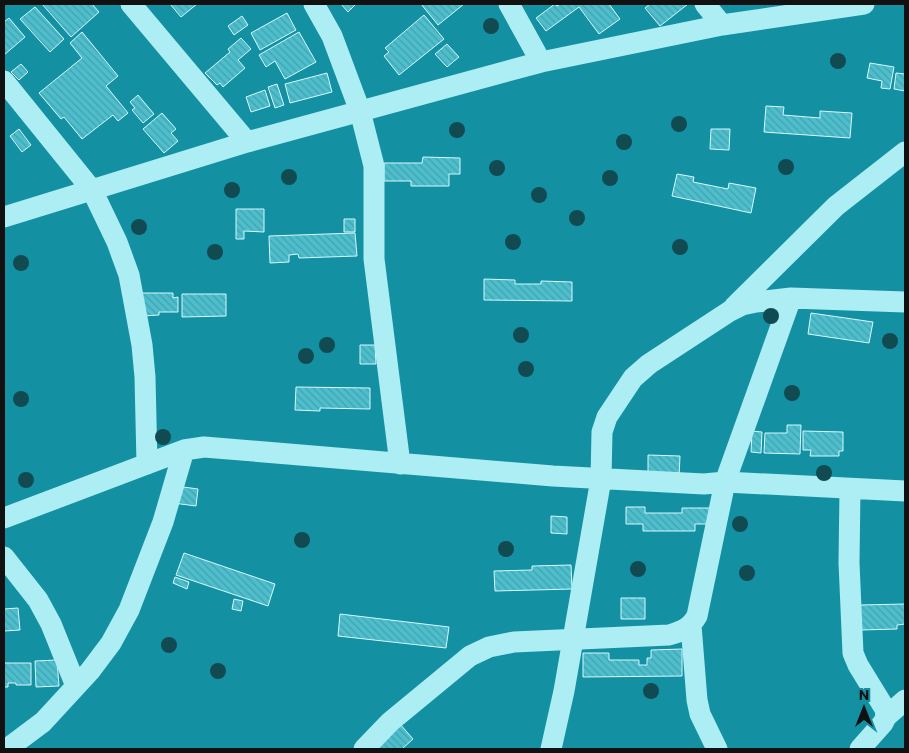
<svg xmlns="http://www.w3.org/2000/svg" width="909" height="753" font-family="Commissioner,sans-serif">
	<style>
		.building { fill: url(#building-back-hatch); stroke: #d5f9fe }
		.lines { fill: none; stroke-linecap: round; stroke-linejoin: round }
		.minor { stroke: #adedf4; stroke-width: 21 }
		.tree { fill: #124a52 }
	</style>
	<defs>
		<pattern id="building-back-hatch" width="6" height="6" patternUnits="userSpaceOnUse" patternTransform="scale(1.25)"><rect width="6" height="6" fill="#4ebecc"/><path d="M-1 5l2 2M0 0l6 6M5-1l2 2" fill="none" stroke="#43a2ae"/></pattern>
	</defs>
	<rect width="100%" height="100%" fill="#1390a1"/>
	<path class="building" d="M42,4h50l7,8 -28,25z
		M170,4h27l-16,13z
		M341,4h15l-8,8z
		M421,4h43l-26,21z
		M555,4l2,2 3,-2h49l11,15 -21,15 -20,-27 -33,24 -10,-13z
		M650,4h38l-28,22 -15,-18z
		M35,7l29,32 -14,13 -30,-33z
		M287,13l9,17 -36,20 -9,-17z
		M424,15l20,24 -45,36 -15,-19 5,-4 -4,-4z
		M242,16l6,9 -14,10 -6,-9z
		M9,18l16,19 -21,18v-33z
		M82,32l36,44 -12,10 22,27 -10,8 -5,-6 -31,24 -18,-22 -3,2 -22,-26 43,-35 -12,-15z
		M299,32l17,30 -31,17 -10,-18 -9,6 -7,-12z
		M241,38l10,11 -13,11 7,8 -22,19 -3,-4 -3,2 -12,-12 25,-21 -2,-3z
		M447,44l12,13 -12,10 -12,-13z
		M870,63l24,4 -4,22 -9,-1 1,-7 -15,-3z
		M21,64l7,8 -9,8 -8,-8z
		M327,73l5,19 -42,11 -5,-19z
		M896,73l9,1v17l-11,-2z
		M277,84l7,21 -9,3 -7,-21z
		M265,90l5,16 -19,6 -5,-15z
		M138,95l16,19 -11,9 -11,-13 3,-2 -5,-6z
		M766,106l18,1 -1,8 37,3v-7l32,2 -2,25 -86,-6z
		M162,113l14,16 -5,4 7,8 -14,12 -21,-24z
		M19,129l12,16 -9,7 -12,-16z
		M711,129h19l-1,21 -19,-1z
		M423,157l37,1v16h-11v12h-38v-5h-27v-18h38z
		M677,174l17,3 -1,5 35,7 1,-6 27,5 -5,25 -79,-17z
		M236,209h28v23l-20,-1v8h-8z
		M344,219h11v13h-11z
		M355,233l2,23 -58,2 -1,-4 -9,1v7l-19,1 -1,-27z
		M484,279l31,1v4h26v-3l31,1v19l-88,-1z
		M141,293h32v5l5,-1v15h-19v3l-17,1z
		M182,294h44v22l-44,1z
		M811,313l62,9 -4,21 -61,-9z
		M360,345h15l1,19h-16z
		M296,387l74,1v21l-50,-1v3l-25,-1z
		M787,425h14l-1,29 -36,-1 1,-20h22z
		M752,431l10,1 -1,21 -10,-1z
		M803,431l40,1v19h-4v5h-29l1,-6h-8z
		M648,455l32,1 -1,21 -31,-5z
		M176,486l22,3 -2,17 -23,-3z
		M626,507h19v6h37v-5h32v16h-19v7h-52v-7h-17z
		M551,516l16,1v17l-16,-1z
		M184,553l91,31 -7,22 -92,-31z
		M571,565l1,24 -77,2 -1,-20 38,-1v-4z
		M175,577l14,5 -2,7 -14,-6z
		M621,598h24v21h-24z
		M234,599l9,2 -2,10 -9,-2z
		M905,604v20l-8,1v4l-36,1 -1,-25z
		M18,608l2,22 -16,1v-22z
		M340,614l109,13 -3,21 -108,-12z
		M682,649v27l-99,1v-24h26v7h30v5h8v-7h4v-8z
		M57,660l2,26 -23,1 -1,-26z
		M4,663h27v22h-15v-2h-8v4h-4z
		M400,724l13,15 -11,10h-23l-3,-3z"/>
	<g class="lines">
		<path class="minor" d="M131,4l116,138
			M314,4l18,32 28,75 14,55v93l26,205
			M509,4l32,58
			M705,4l17,21
			M4,81l88,109 25,52 12,33 13,70 3,32 2,87
			M4,217l243,-75 294,-80 181,-37 142,-21
			M734,307l102,-101 69,-54
			M850,489l-1,74 4,90 5,12 27,44 1,8
			M4,518l180,-68 20,-3 349,29 151,8 21,-2 180,9
			M4,557l34,43 13,24 25,62
			M691,625l6,75 3,14 17,35
			M7,749l36,-27 47,-51 21,-28 18,-33 34,-88 21,-72
			M364,749l26,-27 80,-66 19,-9 25,-5 155,-7c14,-4 21,-7 28,-19l28,-134 66,-184
			M551,749l13,-58 37,-212 1,-47 5,-15 26,-39 16,-14 81,-53 12,-6 14,-3 35,-4 114,4
			M860,749l23,-26 3,-6 19,-17"/>
	</g>
	<g class="tree">
		<circle cx="491" cy="26" r="8"/>
		<circle cx="838" cy="61" r="8"/>
		<circle cx="679" cy="124" r="8"/>
		<circle cx="457" cy="130" r="8"/>
		<circle cx="624" cy="142" r="8"/>
		<circle cx="786" cy="167" r="8"/>
		<circle cx="497" cy="168" r="8"/>
		<circle cx="289" cy="177" r="8"/>
		<circle cx="610" cy="178" r="8"/>
		<circle cx="232" cy="190" r="8"/>
		<circle cx="539" cy="195" r="8"/>
		<circle cx="577" cy="218" r="8"/>
		<circle cx="139" cy="227" r="8"/>
		<circle cx="513" cy="242" r="8"/>
		<circle cx="680" cy="247" r="8"/>
		<circle cx="215" cy="252" r="8"/>
		<circle cx="21" cy="263" r="8"/>
		<circle cx="771" cy="316" r="8"/>
		<circle cx="521" cy="335" r="8"/>
		<circle cx="890" cy="341" r="8"/>
		<circle cx="327" cy="345" r="8"/>
		<circle cx="306" cy="356" r="8"/>
		<circle cx="526" cy="369" r="8"/>
		<circle cx="792" cy="393" r="8"/>
		<circle cx="21" cy="399" r="8"/>
		<circle cx="163" cy="437" r="8"/>
		<circle cx="824" cy="473" r="8"/>
		<circle cx="26" cy="480" r="8"/>
		<circle cx="740" cy="524" r="8"/>
		<circle cx="302" cy="540" r="8"/>
		<circle cx="506" cy="549" r="8"/>
		<circle cx="638" cy="569" r="8"/>
		<circle cx="747" cy="573" r="8"/>
		<circle cx="169" cy="645" r="8"/>
		<circle cx="218" cy="671" r="8"/>
		<circle cx="651" cy="691" r="8"/>
	</g>
	<rect width="909" height="753" fill="none" stroke="#111111" stroke-width="10"/>
	<g transform="translate(864 708)" stroke="#1390a1" stroke-width="4" paint-order="stroke">
	<path d="M0-4L9 19L0 12L-9 19Z" fill="#111111"/>
	<text y="-8" font-size="14" font-weight="bold" text-anchor="middle" fill="#111111">N</text>
	</g>
</svg>
